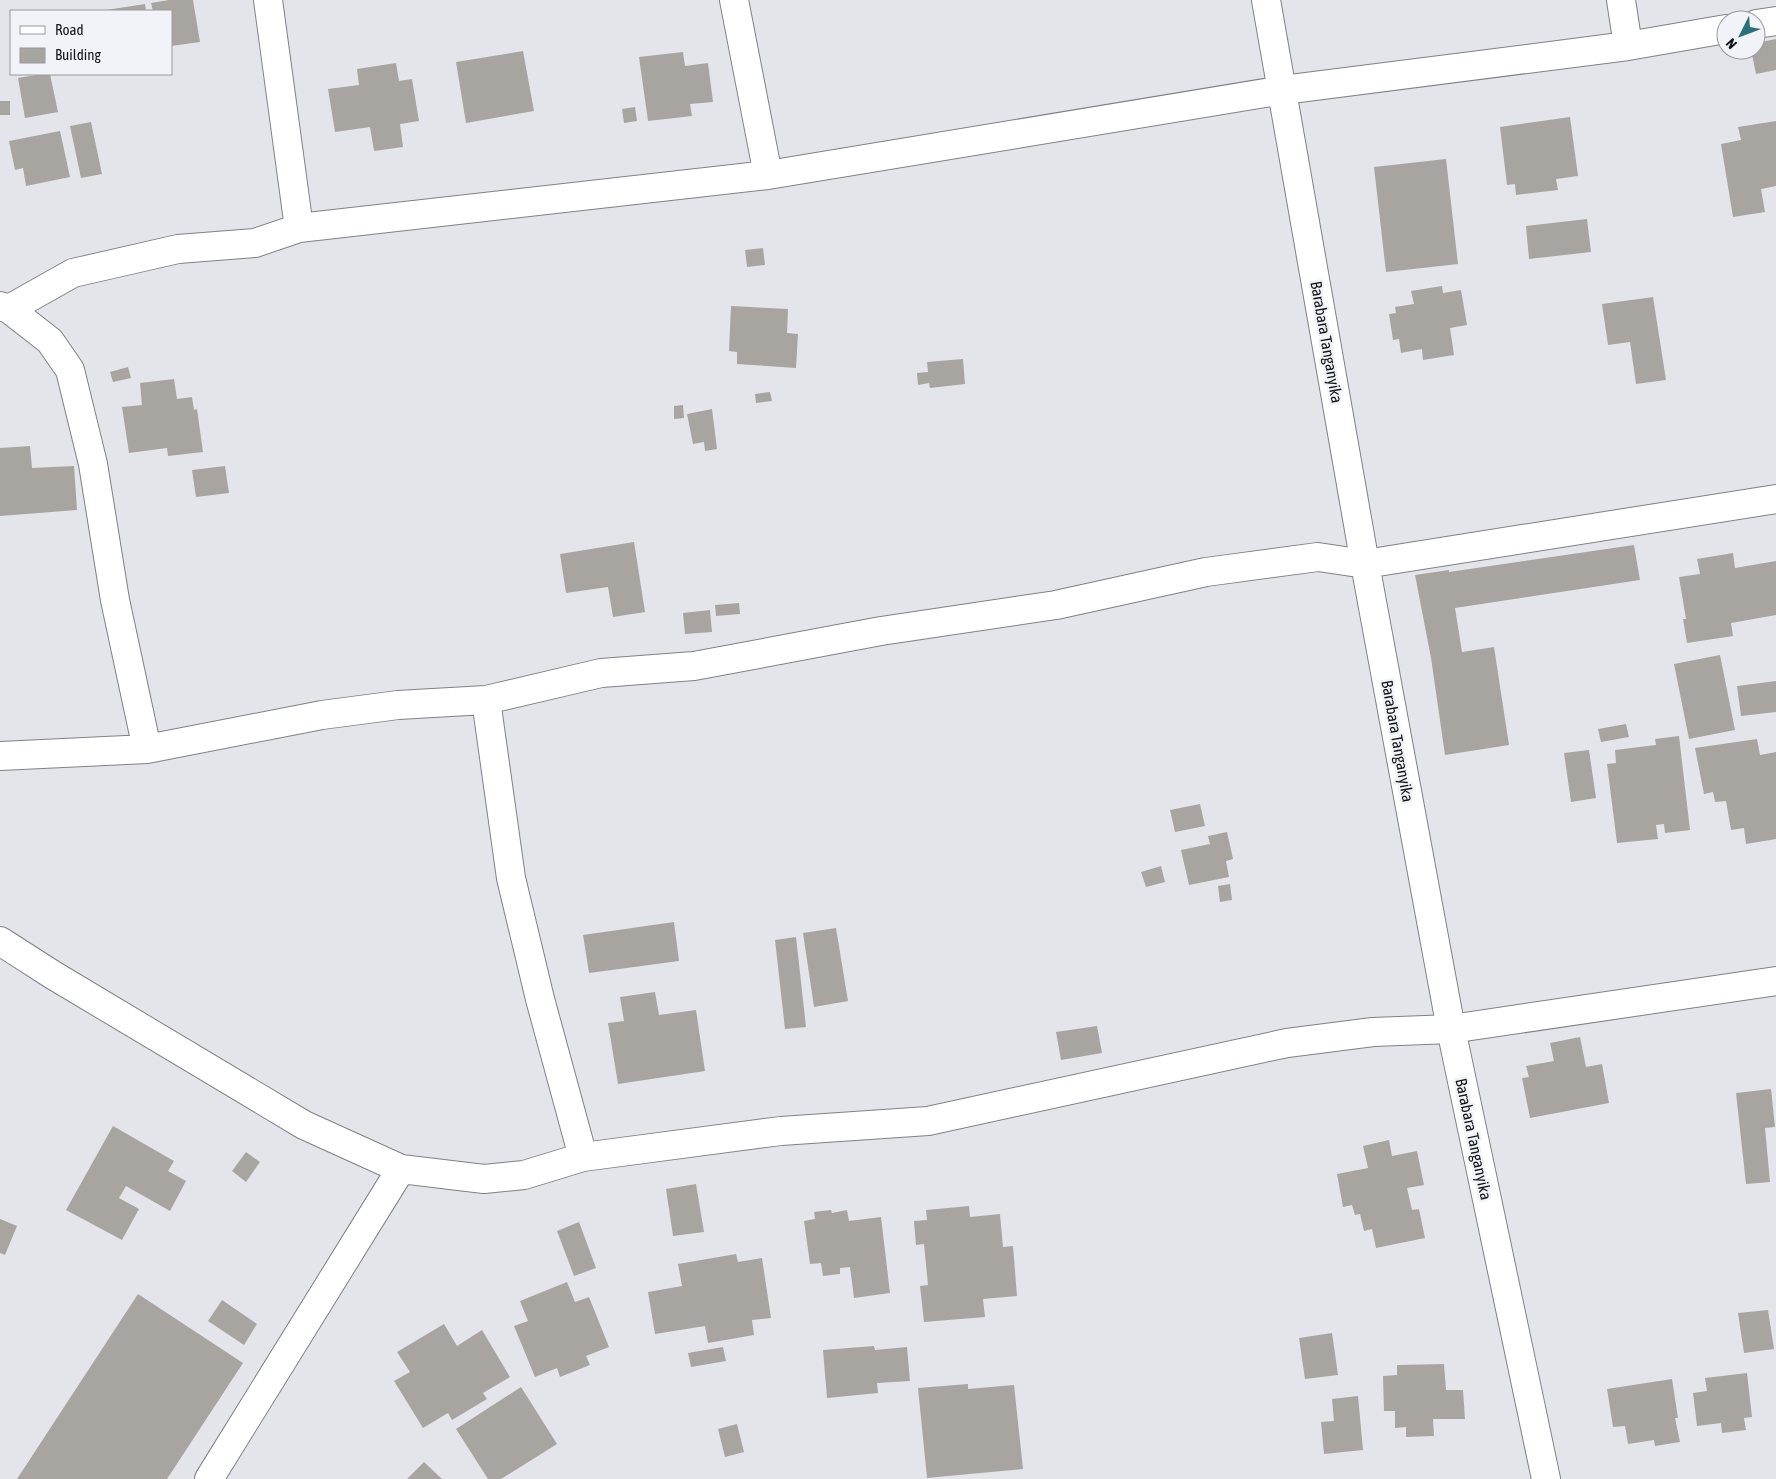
<svg xmlns="http://www.w3.org/2000/svg" width="1776" height="1479" font-family="'Asap Condensed',sans-serif">
	<style>
		.building { fill: #a8a5a1 }
		.lines { fill: none; stroke-linecap: round; stroke-linejoin: round }
		.street-casing { stroke: #7f8185; stroke-width: 30 }
		.street { stroke: #fff; stroke-width: 28 }
		.labels { text-anchor: middle; dominant-baseline: central; stroke-width: 5; stroke-linejoin: round; paint-order: stroke }
		.street-label { font-size: 16px; fill: #131416; stroke: #f1f3f8 }
	</style>
	<rect width="100%" height="100%" fill="#e4e5ea"/>
	<path class="building" d="M169,0h24l7,42 -29,4v-35h-18l-2,-8z
		M145,4l1,7h-40v-1z
		M1776,39v31l-20,4 -5,-24h5v-7z
		M523,51l11,60 -68,12 -10,-61z
		M683,52l2,14 23,-3 5,39 -23,2 2,12 -44,5 -9,-64z
		M396,63l3,18 13,-2 7,42 -19,3 3,23 -29,4 -4,-24 -35,5 -7,-43 31,-4 -2,-16z
		M42,74h8l8,38 -33,6 -7,-40z
		M0,101h10v14h-10z
		M635,107l2,14 -13,2 -2,-14z
		M1570,117l8,59 -22,3 2,11 -42,5 -1,-11 -8,1 -7,-58z
		M1776,121v65l-15,3 4,23 -32,5 -12,-73 20,-4 -3,-13z
		M91,122l11,52 -21,4 -11,-52z
		M60,131l10,46 -44,9 -3,-18 -8,2 -6,-29z
		M1446,159l12,105 -72,8 -12,-105z
		M1587,219l4,33 -62,7 -3,-33z
		M763,248l2,17 -18,2 -2,-17z
		M1442,286l1,7 18,-3 6,35 -17,3 4,27 -31,5 -1,-11 -21,4 -2,-14 -6,1 -4,-26 7,-1 -1,-6 19,-3 -3,-13z
		M1653,297l13,83 -30,4 -6,-42 -22,3 -6,-41z
		M731,306l57,3 -1,24 11,1 -2,34 -59,-4v-12l-8,-1z
		M963,359l2,25 -35,4 -1,-5 -11,2 -1,-12 11,-1 -1,-10z
		M128,367l3,11 -18,4 -3,-10z
		M174,379l3,20 15,-2 2,13 3,-1 6,43 -35,4 -1,-8 -38,5 -7,-46 20,-2 -2,-22z
		M770,392l2,9 -16,2 -1,-9z
		M683,405l1,13 -10,1v-13z
		M712,409l5,40 -12,2 -1,-9 -11,2 -6,-30z
		M30,446l2,22 42,-2 3,44 -77,6v-68z
		M225,466l4,27 -33,4 -4,-27z
		M634,542l11,70 -32,5 -5,-30 -42,6 -6,-39z
		M1634,545l6,35 -185,28 7,44 32,-5 15,98 -64,10 -14,-97 -16,-83 34,-5v2z
		M1733,553l2,15 41,-7v54l-45,8 2,13 -46,7 -4,-24h3l-7,-42 21,-3 -3,-15z
		M739,603l1,11 -24,2 -1,-11z
		M710,610l2,22 -27,2 -2,-21z
		M1720,655l15,75 -46,9 -15,-75z
		M1776,681v31l-35,4 -4,-30z
		M1626,724l3,13 -28,5 -3,-13z
		M1679,736l11,94 -25,3 -1,-9 -8,1 2,14 -41,4 -10,-79 9,-1 -1,-13 41,-5 -1,-6z
		M1757,739l3,16 16,-3v87l-30,5 -2,-16 -13,2 -5,-29 -11,1 -2,-10 -9,2 -9,-46z
		M1589,750l7,48 -25,4 -7,-49z
		M1200,804l5,22 -30,6 -5,-22z
		M1227,832l6,27 -7,2 3,16 -40,8 -8,-35 29,-6 -2,-8z
		M1161,866l4,16 -19,5 -5,-15z
		M1230,884l2,16 -12,2 -2,-16z
		M674,922l5,39 -90,12 -6,-38z
		M836,928l12,73 -34,6 -11,-74z
		M796,937l10,90 -21,2 -10,-89z
		M655,992l4,23 37,-5 9,61 -87,13 -10,-61 16,-2 -4,-24z
		M1097,1026l5,27 -41,7 -5,-28z
		M1580,1037l6,30 16,-3 7,39 -79,15 -8,-40 7,-1 -3,-11 28,-5 -4,-18z
		M1771,1089l4,38 -10,1 5,54 -24,2 -10,-91z
		M113,1126l61,35 -6,10 18,10 -16,30 -44,-25 -7,12 20,11 -17,31 -56,-30z
		M1389,1140l3,16 25,-5 7,34 -17,3 5,22 7,-1 6,29 -49,10 -4,-19 -8,2 -4,-17 -5,1 -3,-10 -9,2 -6,-33 31,-6 -5,-22z
		M246,1152l14,10 -14,20 -14,-11z
		M696,1184l8,48 -31,4 -7,-47z
		M969,1206l1,11 30,-3 3,33 10,-1 4,50 -34,3 2,18 -61,5 -4,-36 8,-1 -4,-41 -8,1 -2,-24 13,-1 -1,-10z
		M831,1210l1,3 15,-3 2,11 32,-4 9,76 -36,5 -4,-31 -10,1v6l-17,2 -2,-13 -11,1 -6,-43 11,-2 -1,-7z
		M0,1219l17,7 -12,29 -5,-2z
		M579,1222l17,46 -22,8 -17,-45z
		M736,1254l2,8 24,-4 9,60 -19,2 2,15 -46,8 -3,-17 -50,8 -7,-42 34,-6 -4,-22z
		M567,1282l8,20 14,-5 20,50 -23,9 4,9 -30,12 -3,-9 -22,9 -21,-51 14,-5 -8,-20z
		M138,1294l105,69 -76,116h-150z
		M222,1300l35,24 -13,21 -36,-24z
		M1768,1310l6,39 -30,4 -6,-40z
		M444,1324l13,22 25,-16 28,47 -27,16 4,6 -35,21 -4,-7 -25,15 -29,-47 16,-9 -13,-20z
		M1332,1333l6,42 -33,4 -6,-41z
		M874,1346l1,4 32,-3 3,34 -33,2 1,10 -51,5 -4,-48z
		M723,1347l3,14 -35,6 -3,-14z
		M1444,1364l2,26h17l2,29h-32l1,17 -28,1v-10l-11,1v-17h-11l-1,-35 14,-1v-10z
		M1747,1373l5,44 -8,1 2,12 -24,3 -1,-10 -24,3 -4,-33 14,-2 -2,-13z
		M1672,1379l6,39h-3l5,24 -25,4 -1,-6 -26,4 -3,-18 -12,1 -6,-38z
		M968,1384v5l46,-4 9,84 -96,9 -9,-90z
		M521,1387l36,57 -56,35h-13l-32,-50z
		M1358,1396l5,54 -39,4 -3,-32 13,-1 -2,-22z
		M737,1424l7,28 -19,5 -7,-28z
		M424,1462l18,17h-35z"/>
	<g class="lines">
		<defs>
			<path id="street" d="M268,0l31,228
				M734,0l34,175
				M1266,0l99,564 86,465 95,450
				M1621,0l7,46
				M1756,24l20,-3
				M0,306l9,3 64,-36 105,-24 77,-6 44,-15 469,-53 515,-85 345,-44 98,-17
				M9,309l41,32 20,29 23,94 22,136 32,149
				M486,700l25,178 29,121 43,158
				M0,756l147,-7 175,-34 76,-10 88,-5 115,-27 93,-7 187,-35 175,-26 150,-33 112,-15 47,7 411,-65
				M0,941l53,34 251,150 97,44 83,10 40,-4 59,-18 198,-26 147,-10 359,-78 86,-11 78,-3 325,-48
				M209,1479l192,-310"/>
		</defs>
		<use href="#street" class="street-casing"/>
		<use href="#street" class="street"/>
	</g>
	<g class="labels">
		<g class="street-label">
			<text transform="translate(1327 342) rotate(80)">Barabara Tanganyika</text>
			<text transform="translate(1398 741) rotate(80)">Barabara Tanganyika</text>
			<text transform="translate(1474 1139) rotate(78)">Barabara Tanganyika</text>
		</g>
	</g>
	<rect x="10" y="10" width="162" height="65" fill="#f1f3f8" stroke="#989a9e"/>
	<rect x="20" y="26" width="25" height="8" fill="#ffffff" stroke="#989a9e"/>
	<text x="55" y="35" font-size="15" fill="#131416">Road</text>
	<rect x="20" y="48" width="25" height="15" fill="#a8a5a1" stroke="#989a9e"/>
	<text x="55" y="60" font-size="15" fill="#131416">Building</text>
	<g transform="translate(1741 35) rotate(228)"><circle r="24" fill="#f1f3f8" stroke="#989a9e"/>
	<path d="M0-4L9 19L0 12L-9 19Z" fill="#29727a"/>
	<text y="-8" font-size="14" font-weight="bold" text-anchor="middle" fill="#131416">N</text>
	</g>
</svg>
